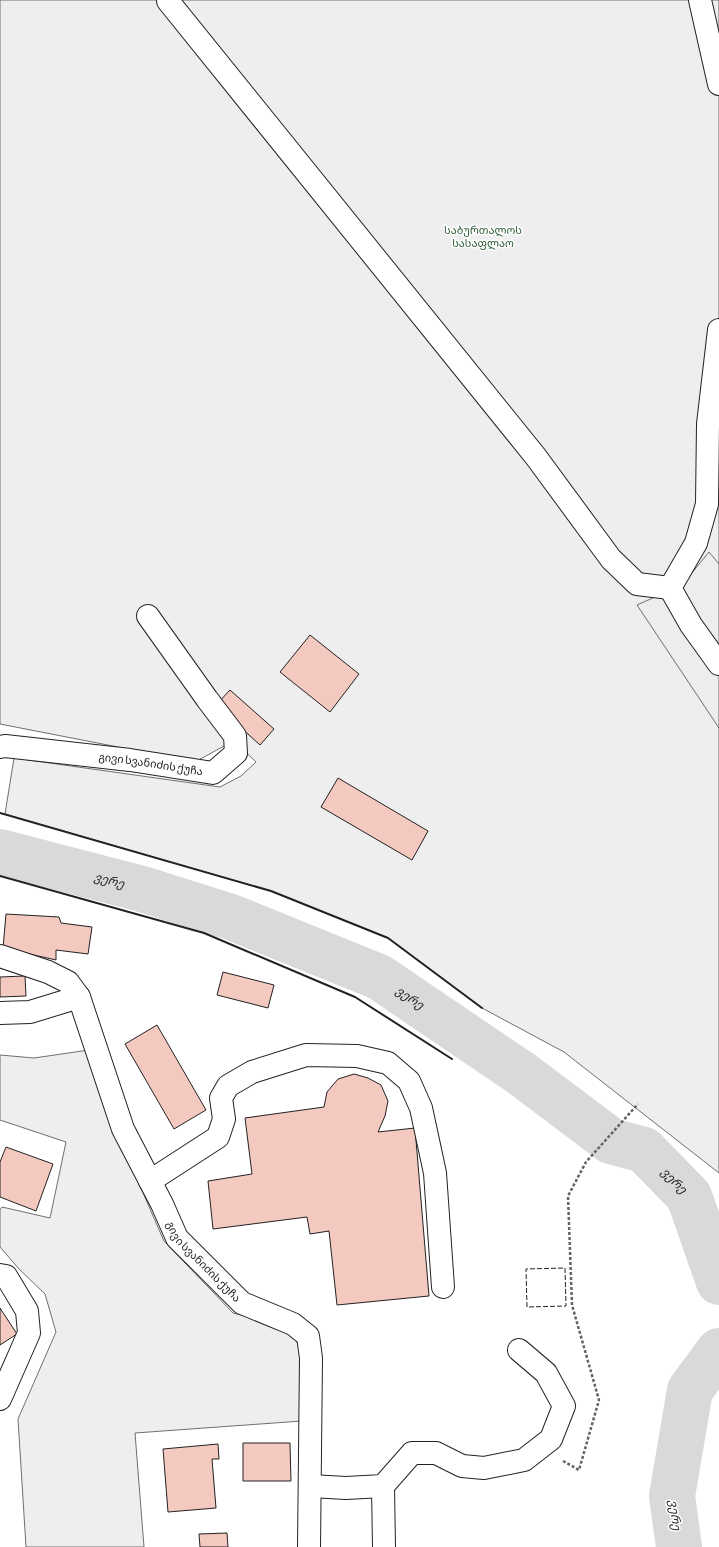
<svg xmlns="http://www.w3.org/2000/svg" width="719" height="1547" font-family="'Asap Condensed','Noto Sans Georgian',sans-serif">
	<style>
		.green { fill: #eee; stroke: #6f6f6f }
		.parking { fill: #ededed; stroke: #6f6f6f }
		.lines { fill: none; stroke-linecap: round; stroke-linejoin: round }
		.river { stroke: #d9d9d9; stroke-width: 46 }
		.building { fill: #f3c9c0; stroke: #222 }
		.minor-casing { stroke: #222; stroke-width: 24 }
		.path { stroke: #646464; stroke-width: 2.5; stroke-dasharray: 3 2; stroke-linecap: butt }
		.minor { stroke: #fff; stroke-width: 22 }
		.fence { stroke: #222; stroke-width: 1; stroke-dasharray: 5 2; stroke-linecap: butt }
		.wall { stroke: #222; stroke-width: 2 }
		.labels { text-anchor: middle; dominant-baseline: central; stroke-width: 3; stroke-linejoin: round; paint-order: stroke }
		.park-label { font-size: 11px; fill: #2f5e38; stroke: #fff }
		.street-label { font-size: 11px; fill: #222; stroke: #fff }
		.water-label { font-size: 12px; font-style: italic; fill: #222; stroke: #fff }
	</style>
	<rect width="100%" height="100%" fill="#fff"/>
	<path class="green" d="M0,0h719v1173l-155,-121 -82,-44 -94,-70 -117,-47 -266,-77 9,-56 206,29 21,-11 15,-14 -27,-26 -5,10 -29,16 -195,-38z
		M89,1050l21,67 54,124 69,72 43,11 15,7 9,17 2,73 -167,12 9,114h-118l-8,-128 38,-87 -11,-38 -26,-25 -19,-22v-37l2,-3 48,11 16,-76 -66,-22v-65l34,3z"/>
	<path class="parking" d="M709,552l10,12v164l-82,-123 45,-20z"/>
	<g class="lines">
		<g class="river">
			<path id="s1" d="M0,852l142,37 89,28 148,60 143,97 89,67 33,9 45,46 30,86"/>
			<path d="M679,1547l-7,-51 18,-106 29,-39"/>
		</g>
	</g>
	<path class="building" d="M310,635l49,39 -29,38 -50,-40z
		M230,690l44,39 -14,16 -44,-40z
		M338,778l90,53 -16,29 -91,-53z
		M6,914l53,3 2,6 31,4 -4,27 -32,-4v10l-53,-12z
		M223,972l51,13 -6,23 -51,-13z
		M25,976l1,20 -26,1v-20z
		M157,1025l49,85 -32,19 -49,-85z
		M354,1074l14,4 13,7 7,16 -3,15 -7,16 37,-4 14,168 -92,9 -8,-74 -19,3 -3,-17 -94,12 -5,-48 44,-7 -7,-56 79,-11 3,-15 11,-13z
		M6,1147l47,17 -17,47 -36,-14v-35z
		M0,1308l17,26 -17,11z
		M243,1443h47l1,38h-48z
		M218,1444l1,15h-7l4,49 -48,4 -5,-63z
		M227,1533l1,14h-28l-1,-13z"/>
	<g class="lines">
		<defs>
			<g id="minor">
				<path d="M700,0l19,84"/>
				<path d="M168,1l368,456 75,102 26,25 33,4 26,-45 11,-39 1,-80 11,-94"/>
				<path d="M670,588l21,37 28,39"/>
				<path id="s2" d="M0,747l5,-1 125,14 83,13 23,-20 -1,-17 -28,-37 -59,-83"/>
				<path d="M0,956l48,16 20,10 11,15"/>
				<path id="s3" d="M0,1013l30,-1 49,-15 44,132 39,75 15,34 65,65 51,21 15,12 3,22 -2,189"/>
				<path d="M150,1181l68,-44 6,-18 -3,-21 7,-12 24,-14 54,-17 51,1 31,7 21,18 12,27 14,65 8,114"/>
				<path d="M0,1275l6,1 21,35 2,22 -29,66"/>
				<path d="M310,1486l36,2 37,-2 29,-33h24l26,13 22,2 40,-8 27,-21 13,-33 -18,-33 -27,-23"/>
				<path d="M383,1486l1,61"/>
			</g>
		</defs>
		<use href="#minor" class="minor-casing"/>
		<path class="path" d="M563,1461l16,9 20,-70 -27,-95 -4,-109 18,-34 52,-58"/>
		<use href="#minor" class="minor"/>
		<path class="fence" d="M565,1268l1,38 -39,1 -1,-38z"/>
		<path class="wall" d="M0,813l271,78 117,47 94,70
			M0,876l204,57 151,64 97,62"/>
	</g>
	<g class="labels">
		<g class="park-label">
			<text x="483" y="230">საბურთალოს<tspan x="483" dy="13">სასაფლაო</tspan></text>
		</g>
		<g class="street-label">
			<text stroke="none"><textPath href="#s2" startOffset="152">გივი სვანიძის ქუჩა</textPath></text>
			<text stroke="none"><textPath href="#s3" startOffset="377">გივი სვანიძის ქუჩა</textPath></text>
		</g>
		<g class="water-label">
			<text stroke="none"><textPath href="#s1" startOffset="113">ვერე</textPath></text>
			<text stroke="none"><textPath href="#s1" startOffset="437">ვერე</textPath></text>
			<text stroke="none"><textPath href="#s1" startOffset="761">ვერე</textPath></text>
			<text transform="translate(675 1515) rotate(83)">ვერე</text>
		</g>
	</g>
</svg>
